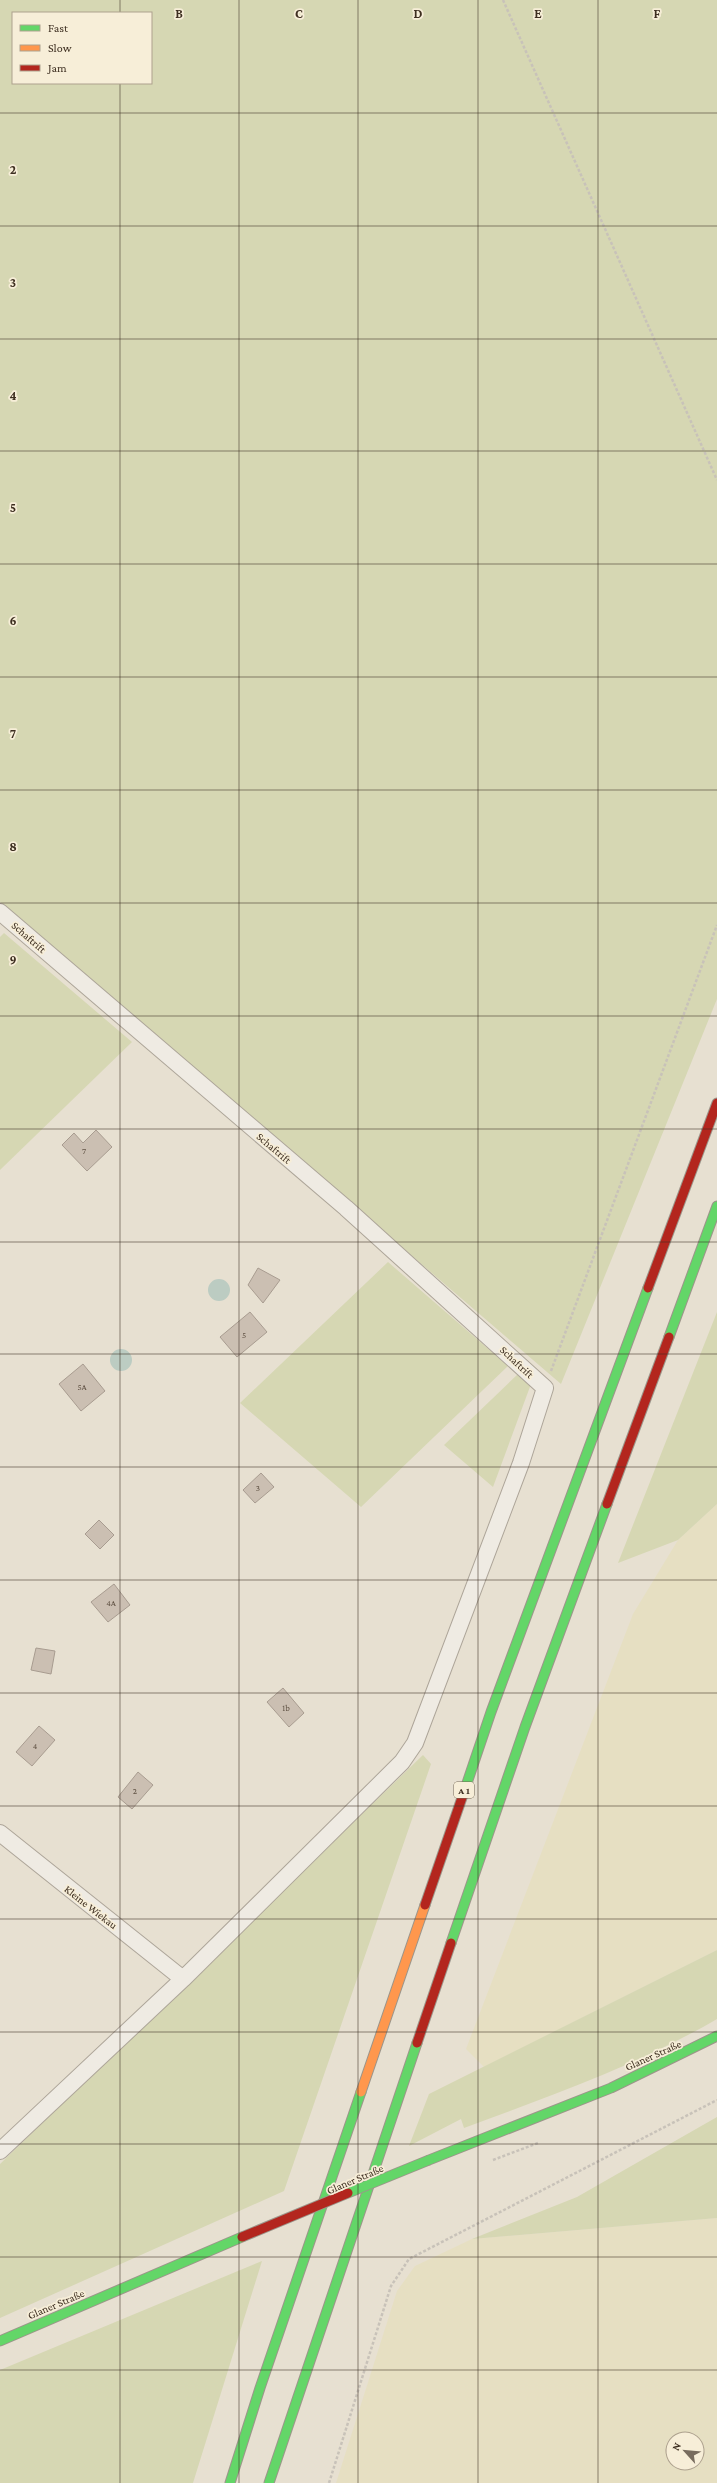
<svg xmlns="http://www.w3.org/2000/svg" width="717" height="2483" font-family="'Crimson Pro',serif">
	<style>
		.farmland { fill: #e6dfc2; fill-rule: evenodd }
		.green { fill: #d6d7b3; fill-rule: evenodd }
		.water { fill: #bcccc2 }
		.building { fill: #cbbfb2; stroke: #a89c90 }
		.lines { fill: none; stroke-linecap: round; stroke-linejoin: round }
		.street-casing { stroke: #ada599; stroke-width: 18 }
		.fast-casing { stroke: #9c958a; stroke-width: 11 }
		.slow-casing { stroke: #9c958a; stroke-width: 11 }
		.jam-casing { stroke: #9c958a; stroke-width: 11 }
		.path { stroke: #c8c2b9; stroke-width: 2.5; stroke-dasharray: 3 2; stroke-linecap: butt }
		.street { stroke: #efebe3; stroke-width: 16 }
		.fast { stroke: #63d668; stroke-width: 9 }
		.slow { stroke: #ff974d; stroke-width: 9 }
		.jam { stroke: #b3261e; stroke-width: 9 }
		.fast-bridge-casing { stroke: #9c958a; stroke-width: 11; stroke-linecap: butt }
		.jam-bridge-casing { stroke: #9c958a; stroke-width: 11; stroke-linecap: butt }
		.fast-bridge { stroke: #63d668; stroke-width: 9 }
		.jam-bridge { stroke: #b3261e; stroke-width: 9 }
		.grid { fill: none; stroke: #3d2e20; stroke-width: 1; stroke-opacity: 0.55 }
		.labels { text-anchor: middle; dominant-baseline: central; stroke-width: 3.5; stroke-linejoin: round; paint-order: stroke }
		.number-label { font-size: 9px; fill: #605244 }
		.shield { fill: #f7eed8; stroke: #756857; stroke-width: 1 }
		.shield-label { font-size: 10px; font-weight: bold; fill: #3d2e20 }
		.street-label { font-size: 11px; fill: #3d2e20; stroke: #f7eed8 }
		.grid-label { font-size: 13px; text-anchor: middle; font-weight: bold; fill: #3d2e20; stroke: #f7eed8; stroke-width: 3.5; stroke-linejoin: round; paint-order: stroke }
	</style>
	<rect width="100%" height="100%" fill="#e7e0d1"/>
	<path class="farmland" d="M717,1504v446l-233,117 -18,-18 167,-435 45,-74z
		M717,2218v265h-381l61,-192 18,-25 57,-27zM673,2439h24v24h-24z"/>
	<path class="green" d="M0,0h717v999l-156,385 -561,-482zM13,13h138v70h-138z
		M4,933l128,109 -132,128v-233z
		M388,1262l120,104 -147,141 -121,-104z
		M717,1312v192l-39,36 -60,23z
		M518,1374l13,10 -38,103 -49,-42z
		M423,1755l8,9 -147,427 -284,127v-154z
		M717,1950v69c-79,46 -167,77 -253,109l-3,-9 -52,27 20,-52z
		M717,2117v101l-245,21 105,-42z
		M262,2261l-69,222h-193v-113z"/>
	<path class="water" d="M208 1290a11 11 0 1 1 22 0a11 11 0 1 1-22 0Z
		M110 1360a11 11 0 1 1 22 0a11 11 0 1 1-22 0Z"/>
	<path class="building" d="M96,1130l16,17 -25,24 -25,-26 12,-12 9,10z
		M258,1268l22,12 -17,23 -15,-18z
		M250,1312l17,20 -30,25 -17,-20z
		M83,1364l22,27 -24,20 -22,-27z
		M261,1473l13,14 -19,16 -12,-13z
		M99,1520l15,15 -14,14 -15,-15z
		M114,1584l16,21 -22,17 -17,-20z
		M36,1648l19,3 -4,23 -20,-4z
		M283,1688l21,25 -15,14 -22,-25z
		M39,1726l16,14 -23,26 -16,-14z
		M138,1772l15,13 -21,24 -14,-12z"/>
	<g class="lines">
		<defs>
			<path id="street" d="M0,912l346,296 199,180 -24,75 -106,280 -13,19 -219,217 -183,172
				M0,1833l183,146"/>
			<path id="fast" d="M669,1337l48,-131
				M465,1789l26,-77 157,-424
				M451,1943l74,-216 82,-223
				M429,2160l182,-72 106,-52
				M0,2341l242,-104
				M230,2483l30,-95 101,-296
				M269,2483l148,-440"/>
			<path id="slow" d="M361,2092l64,-187"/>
			<path id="jam" d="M648,1288l69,-185
				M607,1504l62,-167
				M425,1905l40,-116
				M417,2043l34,-100"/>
		</defs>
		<use href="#street" class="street-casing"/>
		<use href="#fast" class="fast-casing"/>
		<use href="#slow" class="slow-casing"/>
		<use href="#jam" class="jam-casing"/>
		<path class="path" d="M503,0l214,480
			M551,1371l166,-446
			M493,2160l45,-17
			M329,2483l62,-197 18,-27 308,-159"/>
		<use href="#street" class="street"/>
		<use href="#fast" class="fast"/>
		<use href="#slow" class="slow"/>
		<use href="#jam" class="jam"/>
		<defs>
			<path id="fast-bridge" d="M348,2193l81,-33"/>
			<path id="jam-bridge" d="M242,2237l106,-44"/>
		</defs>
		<use href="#fast-bridge" class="fast-bridge-casing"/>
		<use href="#jam-bridge" class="jam-bridge-casing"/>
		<use href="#fast-bridge" class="fast-bridge"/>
		<use href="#jam-bridge" class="jam-bridge"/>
	</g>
	<path class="grid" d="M120,0v13M239,0v2483M358,0v2483M478,0v2483M598,0v2483M120,83v2400M0,113h717M0,226h717M0,339h717M0,451h717M0,564h717M0,677h717M0,790h717M0,903h717M0,1016h717M0,1129h717M0,1242h717M0,1354h717M0,1467h717M0,1580h717M0,1693h717M0,1806h717M0,1919h717M0,2032h717M0,2144h717M0,2257h717M0,2370h717"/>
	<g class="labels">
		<g class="number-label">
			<text x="84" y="1151">7</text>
			<text x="244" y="1335">5</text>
			<text x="82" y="1387">5A</text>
			<text x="258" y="1488">3</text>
			<text x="111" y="1603">4A</text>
			<text x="286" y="1708">1b</text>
			<text x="35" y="1746">4</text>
			<text x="135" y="1791">2</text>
		</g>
		<rect class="shield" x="454" y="1782" width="20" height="16" rx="3"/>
		<g class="shield-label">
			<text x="464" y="1790">A 1</text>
		</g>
		<g class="street-label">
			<text transform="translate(29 937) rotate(41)">Schaftrift</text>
			<text transform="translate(274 1148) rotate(40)">Schaftrift</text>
			<text transform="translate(517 1362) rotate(43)">Schaftrift</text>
			<text transform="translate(91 1907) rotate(38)">Kleine Wiekau</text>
			<text transform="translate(653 2055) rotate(-24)">Glaner Straße</text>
			<text transform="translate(355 2179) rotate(-23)">Glaner Straße</text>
			<text transform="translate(56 2304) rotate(-23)">Glaner Straße</text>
		</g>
	</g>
	<g class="grid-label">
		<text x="179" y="18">B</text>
		<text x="299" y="18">C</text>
		<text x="418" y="18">D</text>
		<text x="538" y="18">E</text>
		<text x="657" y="18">F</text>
		<text x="13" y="174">2</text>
		<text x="13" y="287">3</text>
		<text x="13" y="400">4</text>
		<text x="13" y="512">5</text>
		<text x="13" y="625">6</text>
		<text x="13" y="738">7</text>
		<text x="13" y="851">8</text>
		<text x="13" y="964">9</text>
	</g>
	<rect x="12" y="12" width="140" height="72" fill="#f7eed8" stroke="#ada18e"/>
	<rect x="20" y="25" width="20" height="6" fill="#63d668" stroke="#ada18e"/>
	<text x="48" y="32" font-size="12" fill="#3d2e20">Fast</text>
	<rect x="20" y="45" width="20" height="6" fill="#ff974d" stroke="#ada18e"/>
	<text x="48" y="52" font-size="12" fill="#3d2e20">Slow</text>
	<rect x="20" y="65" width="20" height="6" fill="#b3261e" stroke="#ada18e"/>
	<text x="48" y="72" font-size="12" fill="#3d2e20">Jam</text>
	<g transform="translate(685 2451) rotate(297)"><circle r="19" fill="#f7eed8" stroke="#ada18e"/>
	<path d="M0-3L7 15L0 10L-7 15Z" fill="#786c5e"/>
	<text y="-6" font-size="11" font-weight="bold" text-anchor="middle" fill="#3d2e20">N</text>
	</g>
</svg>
